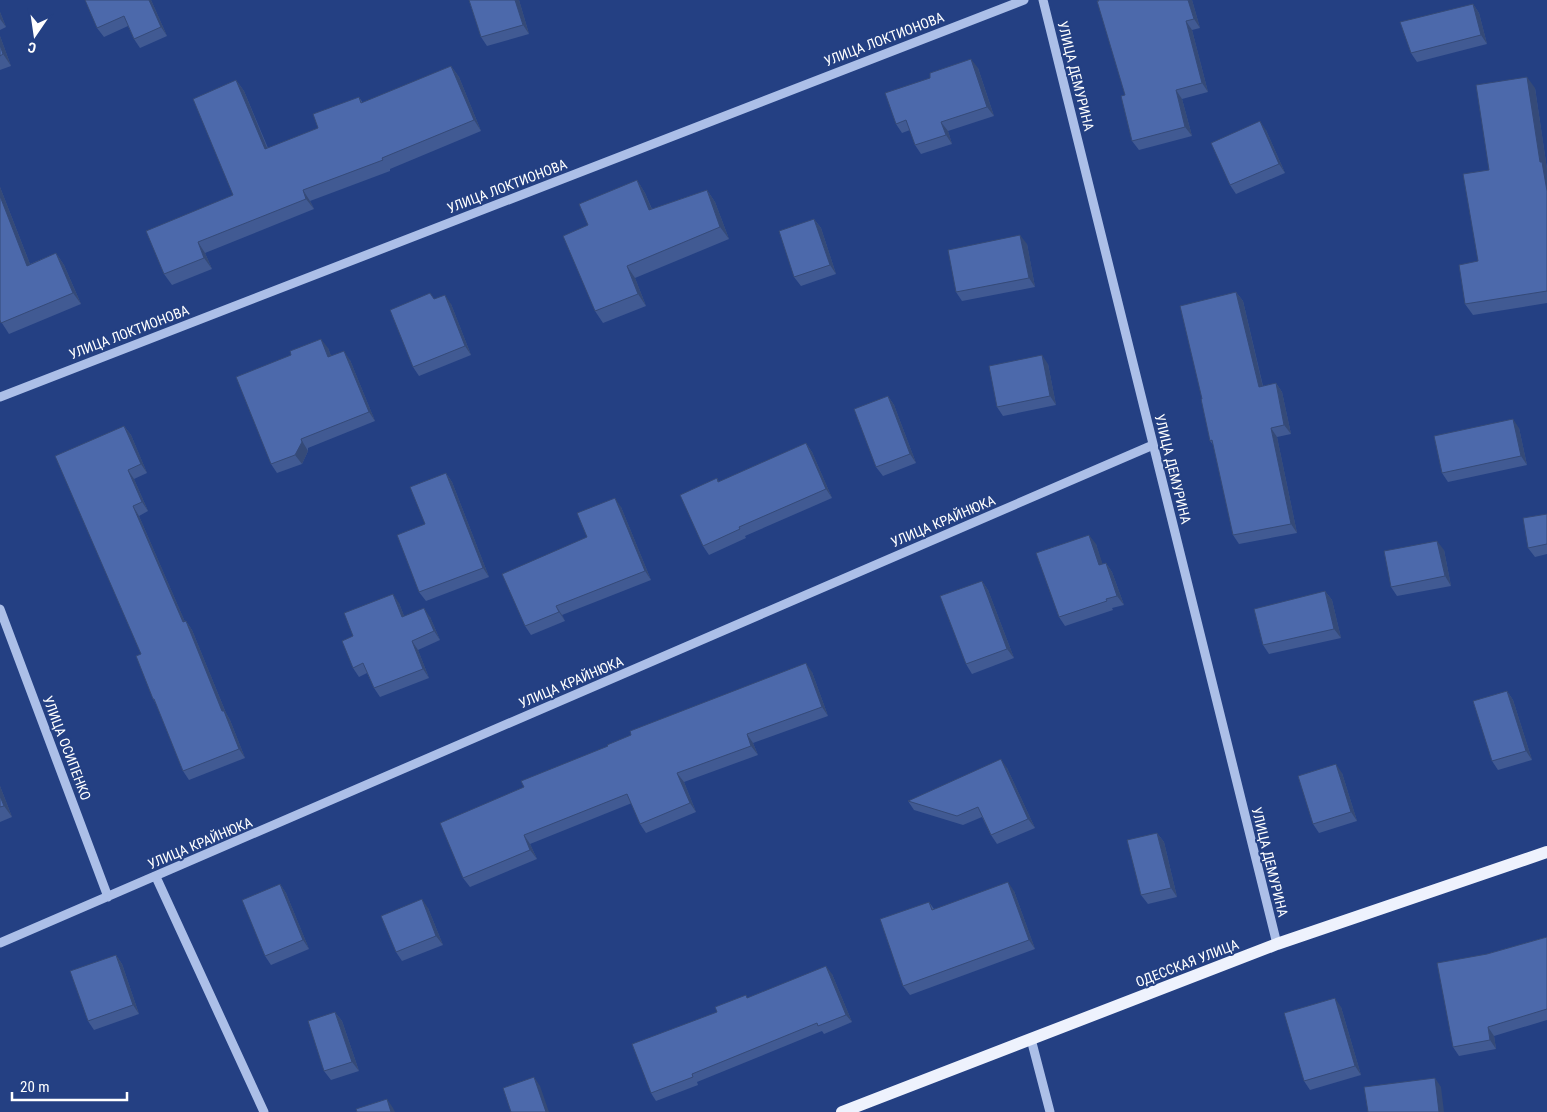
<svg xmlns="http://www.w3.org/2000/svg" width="1547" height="1112" font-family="'Roboto Condensed',sans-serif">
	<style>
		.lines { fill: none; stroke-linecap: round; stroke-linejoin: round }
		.minor { stroke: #acbfe8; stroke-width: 9 }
		.major { stroke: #eef2fd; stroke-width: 12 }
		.wall { fill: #415a93 }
		.shaded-wall { fill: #354a78 }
		.building { fill: #4c69ab; stroke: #354a78 }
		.labels { text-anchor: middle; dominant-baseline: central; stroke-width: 4; stroke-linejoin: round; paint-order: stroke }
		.street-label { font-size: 14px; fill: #fff; stroke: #244083 }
	</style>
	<rect width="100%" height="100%" fill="#244083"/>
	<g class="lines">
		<path class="minor" d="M1043,0l234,944
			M0,397l1024,-397
			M0,609l108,288
			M156,877l108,235
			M0,943l1153,-498
			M1031,1039l19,73"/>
		<path class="major" d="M842,1112l435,-168 270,-92"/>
	</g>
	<path class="wall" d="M151,0l16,36 -27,12 -6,-9 -6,-13 -24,11 -7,-9z
		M469,0h50l10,34 -42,12 -6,-9z
		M1192,0l8,28 -8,2 16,62 -26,7 10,37 -53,14 -7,-9 -7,-46 -26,-94z
		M1473,4l6,9 8,31 -70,18 -6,-9z
		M0,12l6,15 -6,3z
		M0,36l11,30 -11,4z
		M451,66l8,11 22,54 -91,38v2l-80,30 4,8 -109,44 7,16 -40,16 -8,-11 69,-79 3,-115 8,11 24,57 50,-20 41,-31 4,6z
		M978,68l16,48 -46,15 4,13 -31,10 -6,-9 -5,-15 -8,3 -6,-9z
		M1535,88l12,81v134l-74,12 -8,-11 13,-43z
		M1266,130l19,43 -49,21 -6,-9z
		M637,180l8,13 7,16 55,-19 8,12 14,37 -94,39 11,28 -43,17 -8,-12 -7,-86z
		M0,187l30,77 26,-11 8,12 17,39 -72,30 -9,-14z
		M814,219l7,9 15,46 -35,12 -7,-9z
		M1027,244l8,43 -73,14 -6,-9z
		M1236,292l7,9 20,85 13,-3 6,9 9,42 -14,3 20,96 -58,11 -6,-9 -19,-89 -4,-5 -8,-42z
		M434,299l17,5 20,51 -52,21 -6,-9z
		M328,348l3,8 19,4 25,61 -67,27v3l-6,13 -25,9 -6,-9z
		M1048,364l8,41 -53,11 -6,-9z
		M888,396l6,9 22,58 -33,13 -7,-9z
		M124,426l7,9 16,38 -13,6 14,32 -9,5 46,106 1,-1 6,9 34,83 4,7 15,38 -56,22 -6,-9 -26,-65 -4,-7 -12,-45z
		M1519,428l8,37 -79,17 -6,-9z
		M806,443l6,9 20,46 -87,38 1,2 -37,17 -6,-9 14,-68 2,4z
		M446,473l6,9 37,95 -63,24 -7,-9 6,-68z
		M621,507l30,73 -89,35 3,6 -34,14 -6,-9 62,-89z
		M1547,514v40l-12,3 -7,-9z
		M1096,544l6,20 4,-1 6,9 12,33 -12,3 1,2 -48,16 -6,-9z
		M1444,550l7,36 -54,10 -6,-9z
		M982,581l6,9 26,68 -42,16 -6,-10z
		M1325,591l7,9 9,38 -72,16 -6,-9z
		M399,603l5,13 26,1 10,23 -22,10 11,28 -49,19 -6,-9 -7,-15 -8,4 -6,-9v-32z
		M812,672l16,44 -75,27 5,12 -74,27 12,30 -50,21 -6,-9 -8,-21 -102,41 7,15 -67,28 -7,-9 61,-91z
		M1507,691l6,9 19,60 -34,10 -6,-9z
		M1007,768l28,60 -38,16 -6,-9 -9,-18 -19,8 -49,-15 -6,-9z
		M1342,773l15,48 -38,12 -6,-9z
		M0,786l12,31 -12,5z
		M1157,833l7,9 13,55 -29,7 -7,-9z
		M280,884l6,9 23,56 -38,16 -6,-9z
		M1014,891l21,58 -125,46 -7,-9 26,-84 5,7z
		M428,908l15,37 -41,16 -6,-9z
		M1547,937v83l-53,16 2,13 -37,7 -6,-9 34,-93z
		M116,955l6,9 17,50 -45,16 -6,-9z
		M832,974l20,48 -28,12 -2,-3 -125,51 1,3 -42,16 -5,-8 66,-81 31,-14z
		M1341,1007l20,68 -51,15 -6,-9z
		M335,1012l7,9 17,50 -28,9 -7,-9z"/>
	<path class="shaded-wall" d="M149,0h2l16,36 -6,-9z
		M515,0h4l10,34 -6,-9z
		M1188,0h4l8,28 -6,-9z
		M1473,4l6,9 8,31 -6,-9z
		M0,12l6,15 -6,-8z
		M1186,21l6,9 16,62 -6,-9z
		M0,36l11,30 -8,-12 -3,-9z
		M971,59l7,9 16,48 -7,-9z
		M451,66l8,11 22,54 -7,-11z
		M1527,77l8,11 12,81v22l-7,-29z
		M236,80l8,11 28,69 -7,-11z
		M1176,90l6,9 10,37 -7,-9z
		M1260,121l6,9 19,43 -6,-9z
		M941,122l7,9 4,13 -6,-9z
		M637,180l8,13 12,29 -8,-12z
		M0,187l35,90 -8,-11 -27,-70z
		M303,190l7,11 4,8 -8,-10z
		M707,190l8,12 14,37 -9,-12z
		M814,219l7,9 15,46 -6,-9z
		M1020,235l7,9 8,43 -6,-9z
		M198,242l7,11 7,16 -8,-11z
		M56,253l8,12 17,39 -8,-11z
		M627,266l8,12 11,28 -8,-12z
		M1236,292l7,9 22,95 -6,-9z
		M445,295l6,9 20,51 -6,-9z
		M321,339l7,9 7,18 -7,-9z
		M344,351l6,9 25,61 -6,-9z
		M1042,355l6,9 8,41 -6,-9z
		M1276,383l6,9 9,42 -7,-9z
		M888,396l6,9 22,58 -6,-9z
		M1513,419l6,9 8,37 -6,-9z
		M124,426l7,9 16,38 -6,-9z
		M1271,428l6,9 20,96 -6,-9z
		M301,439l7,12 -6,13 -7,-9z
		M806,443l6,9 20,46 -6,-9z
		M128,470l6,9 14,32 -6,-9z
		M446,473l6,9 37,95 -6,-9z
		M615,498l6,9 30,73 -6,-9z
		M133,506l6,10 50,115 -6,-9z
		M1089,535l7,9 10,30 -7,-9z
		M1437,541l7,9 7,36 -6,-10z
		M1106,563l6,9 12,33 -7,-9z
		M982,581l6,9 26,68 -7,-9z
		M1325,591l7,9 9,38 -7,-9z
		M393,594l6,9 9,23 -6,-9z
		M556,606l6,9 3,6 -6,-9z
		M424,608l6,9 10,23 -6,-9z
		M186,621l6,9 34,83 4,7 15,38 -6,-9 -17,-38z
		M412,641l6,9 11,28 -6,-9z
		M806,663l6,9 16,44 -6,-9z
		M1507,691l6,9 19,60 -6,-9z
		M747,734l6,9 5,12 -7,-9z
		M1001,759l6,9 28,60 -7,-9z
		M1336,764l6,9 15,48 -6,-9z
		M677,773l7,9 12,30 -6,-9z
		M0,786l12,31 -8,-11 -4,-10z
		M1157,833l7,9 13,55 -6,-9z
		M524,835l6,9 7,15 -7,-9z
		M1008,882l6,9 21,58 -6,-9z
		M280,884l6,9 23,56 -6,-9z
		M422,899l6,9 15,37 -7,-9z
		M116,955l6,9 17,50 -6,-9z
		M826,966l6,8 20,48 -6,-7z
		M1335,998l6,9 20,68 -6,-9z
		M335,1012l7,9 17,50 -7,-9z
		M1488,1027l6,9 2,13 -6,-9z
		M534,1077l6,9 9,26h-3z
		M1435,1078l6,9 3,25h-5z
		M387,1099l6,9 2,4h-4z"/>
	<path class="building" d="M85,0h64l12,27 -27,12 -10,-23 -27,12z
		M469,0h46l8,25 -42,12z
		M1098,0h90l6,19 -8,2 16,62 -26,7 9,37 -53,14 -11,-45 4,-1 -28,-94h2z
		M1473,4l8,31 -70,18 -11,-31z
		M0,45l3,9 -3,2z
		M971,59l16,48 -46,15 5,13 -31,10 -9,-25 -10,4 -11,-31 45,-15v-5z
		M451,66l23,54 -92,38 1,2 -80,30 3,9 -108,43 6,16 -40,16 -18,-43 87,-36 -40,-96 43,-19 29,69 53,-21 -5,-14 46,-17 2,6z
		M1527,77l13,85h2l5,29v100l-82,13 -6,-39 19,-4 -15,-87 26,-4 -13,-85z
		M1260,121l19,43 -49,21 -19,-42z
		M637,180l12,30 58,-20 13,37 -93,39 11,28 -43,17 -32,-75 25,-11 -9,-21z
		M0,196l27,70 29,-13 17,40 -72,30 -1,-3z
		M814,219l16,46 -36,12 -15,-46z
		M1020,235l9,43 -73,14 -8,-42z
		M1236,292l23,95 17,-4 8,42 -13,3 20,96 -58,11 -21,-95 -2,1 -9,-42h1l-22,-93z
		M430,293l4,6 11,-4 20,51 -52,21 -23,-57z
		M321,339l7,18 16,-6 25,61 -68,27 1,3 -7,13 -24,9 -35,-87 55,-22 -1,-4z
		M1042,355l8,41 -53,11 -8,-41z
		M888,396l22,58 -34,13 -22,-58z
		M1513,419l8,37 -79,17 -8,-37z
		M124,426l17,38 -13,6 14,32 -9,4 50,116 3,-1 36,90h2l15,38 -56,22 -29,-72h-1l-17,-43 5,-2 -86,-198z
		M806,443l20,46 -87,38 1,2 -37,17 -23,-51 37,-17 1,4z
		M446,473l37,95 -64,24 -22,-57 28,-11 -15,-37z
		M615,498l30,73 -89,35 3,6 -34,14 -23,-52 85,-37 -10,-24z
		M1547,514v30l-19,4 -5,-30z
		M1089,535l10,30 7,-2 11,33 -11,3 1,2 -48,16 -23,-64z
		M1437,541l8,35 -54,11 -7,-36z
		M982,581l25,68 -41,15 -26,-68z
		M1325,591l9,38 -71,16 -9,-36z
		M393,594l9,23 22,-9 10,23 -22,10 11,28 -49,19 -11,-25 -10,5 -11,-27 11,-5 -9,-23z
		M806,663l16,44 -75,27 4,12 -74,27 13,30 -50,21 -13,-30 -103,41 6,15 -67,28 -23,-55 84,-36 -3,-6 87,-35 -1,-1 24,-10 -1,-4z
		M1507,691l19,60 -34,10 -19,-60z
		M1001,759l27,60 -37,16 -13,-28 -21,9 -49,-15z
		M1336,764l15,48 -38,12 -15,-48z
		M0,796l4,10 -4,1z
		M1157,833l14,55 -30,7 -14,-55z
		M1008,882l21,58 -126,46 -23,-67 49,-17 3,8z
		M280,884l23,56 -38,16 -23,-56z
		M422,899l14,37 -40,16 -15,-36z
		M1547,937v72l-59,18 2,13 -37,7 -16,-84 50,-9z
		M116,955l17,50 -45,16 -18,-50z
		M826,966l20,49 -28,11 -1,-3 -125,51 1,3 -42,16 -19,-49 85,-32 -2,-5 31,-12 1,3z
		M1335,998l20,68 -51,15 -20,-68z
		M335,1012l17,50 -28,9 -16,-50z
		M534,1077l12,35h-35l-8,-24z
		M1435,1078l4,34h-71l-4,-25z
		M387,1099l4,13h-34l-1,-3z"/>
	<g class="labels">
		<g class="street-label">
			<text transform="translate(884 39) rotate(-21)">УЛИЦА ЛОКТИОНОВА</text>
			<text transform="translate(1076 76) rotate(76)">УЛИЦА ДЕМУРИНА</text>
			<text transform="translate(507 186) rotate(-21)">УЛИЦА ЛОКТИОНОВА</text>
			<text transform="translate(129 332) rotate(-21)">УЛИЦА ЛОКТИОНОВА</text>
			<text transform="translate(1173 469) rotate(76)">УЛИЦА ДЕМУРИНА</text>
			<text transform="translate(943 521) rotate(-23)">УЛИЦА КРАЙНЮКА</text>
			<text transform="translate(571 682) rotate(-23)">УЛИЦА КРАЙНЮКА</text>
			<text transform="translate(67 748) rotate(69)">УЛИЦА ОСИПЕНКО</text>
			<text transform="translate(200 843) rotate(-23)">УЛИЦА КРАЙНЮКА</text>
			<text transform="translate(1270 862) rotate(76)">УЛИЦА ДЕМУРИНА</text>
			<text transform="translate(1187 963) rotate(-21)">ОДЕССКАЯ УЛИЦА</text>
		</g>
	</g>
	<g transform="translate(35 35) rotate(193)" stroke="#244083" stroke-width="4" paint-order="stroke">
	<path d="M0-4L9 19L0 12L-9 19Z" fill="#ffffff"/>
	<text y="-8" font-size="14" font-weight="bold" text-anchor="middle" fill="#ffffff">С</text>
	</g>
	<path d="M12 1092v8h115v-8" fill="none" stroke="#ffffff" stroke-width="2.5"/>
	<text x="20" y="1092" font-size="15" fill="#ffffff" stroke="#244083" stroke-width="4" paint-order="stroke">20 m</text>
</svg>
